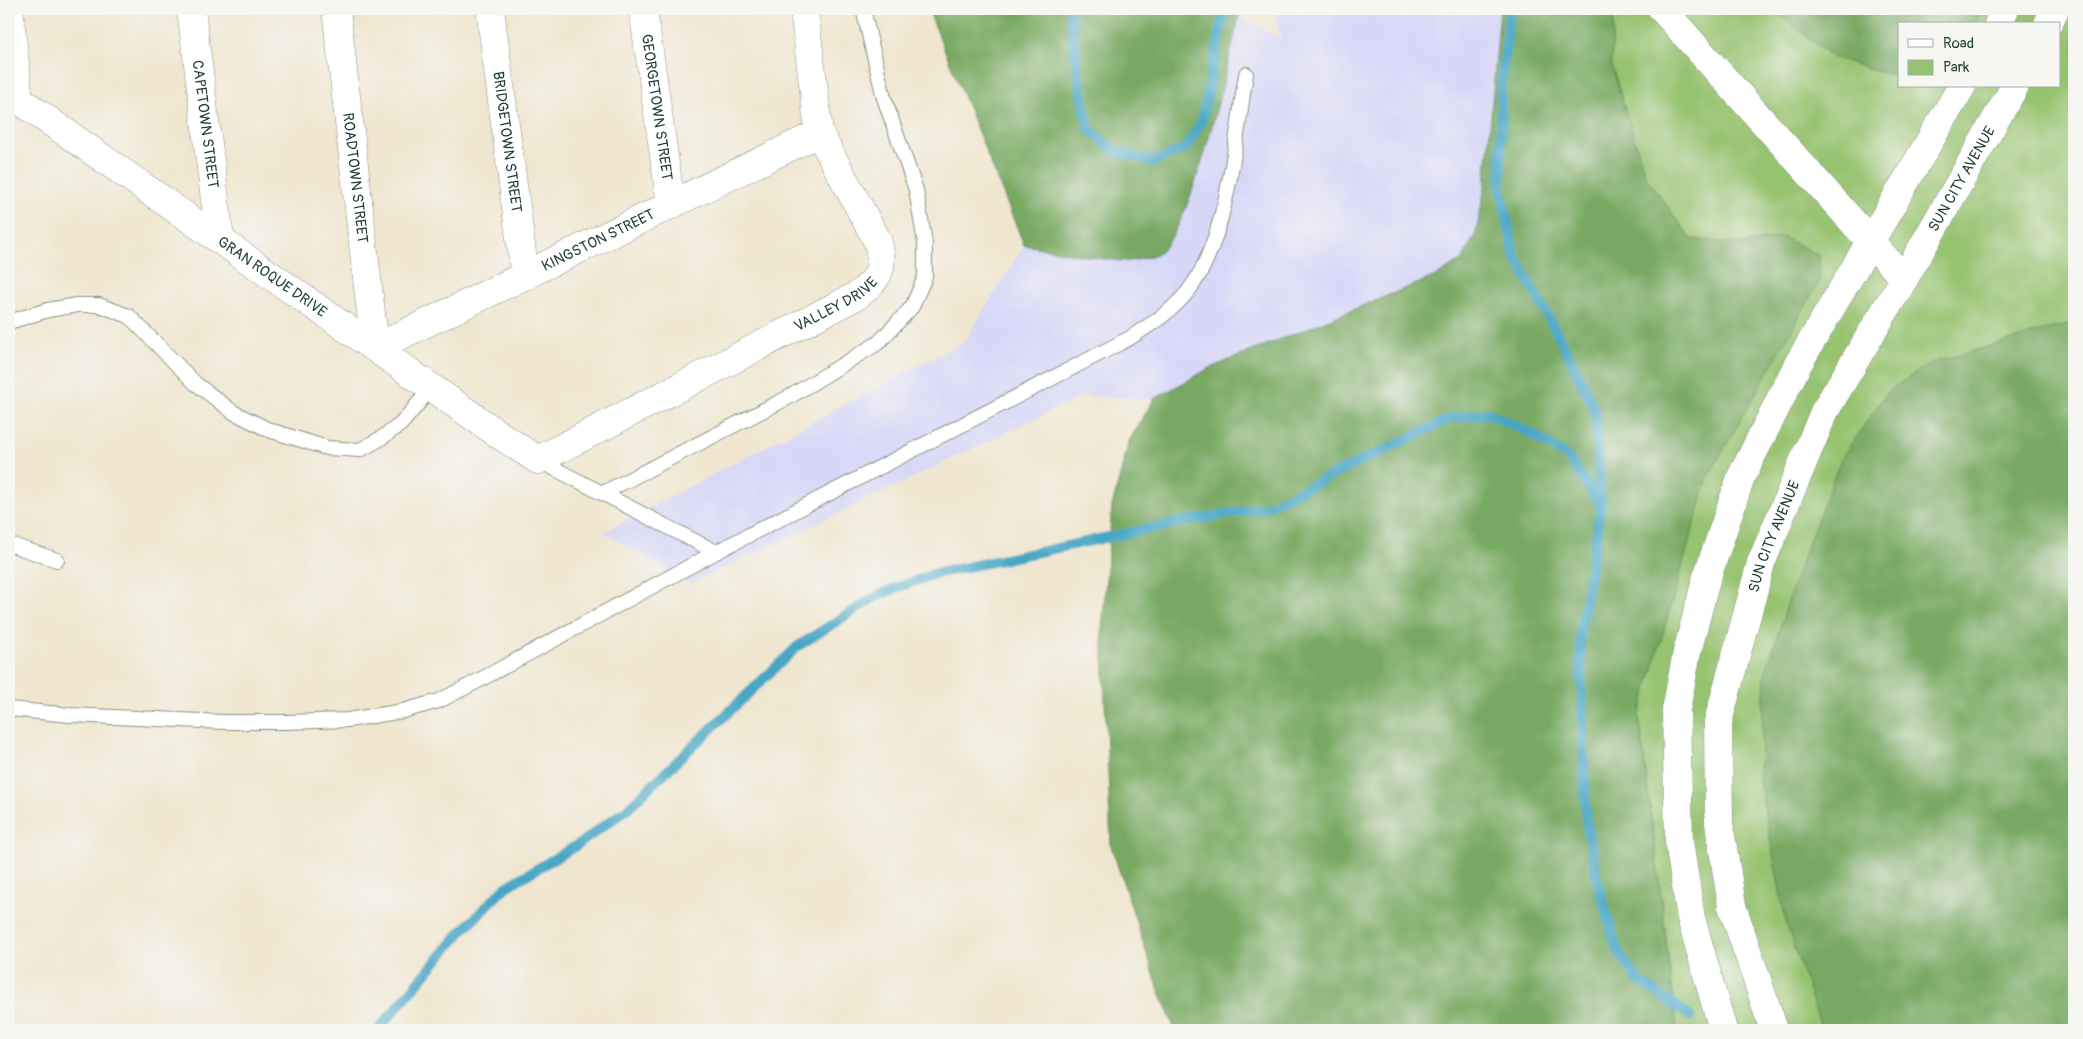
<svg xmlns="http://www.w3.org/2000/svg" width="2083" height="1039" font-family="Pangolin,sans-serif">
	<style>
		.built { fill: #d7d7f8 }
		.green { fill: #96c370; stroke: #5a8052; fill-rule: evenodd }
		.forest { fill: #78a962; stroke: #4c734b }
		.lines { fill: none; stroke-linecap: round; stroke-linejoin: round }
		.stream { stroke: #46a6c5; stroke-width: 10 }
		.service-casing { stroke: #889282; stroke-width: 16 }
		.minor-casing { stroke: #889282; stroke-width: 29 }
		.service { stroke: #fff; stroke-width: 14 }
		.minor { stroke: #fff; stroke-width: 28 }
		.labels { text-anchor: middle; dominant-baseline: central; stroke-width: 5; stroke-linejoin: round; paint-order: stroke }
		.street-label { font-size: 15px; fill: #1f3d34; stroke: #f6f6f2 }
	</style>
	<rect width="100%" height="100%" fill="#f6f6f2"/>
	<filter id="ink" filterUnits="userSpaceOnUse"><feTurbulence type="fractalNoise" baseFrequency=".02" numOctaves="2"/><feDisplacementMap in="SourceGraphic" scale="10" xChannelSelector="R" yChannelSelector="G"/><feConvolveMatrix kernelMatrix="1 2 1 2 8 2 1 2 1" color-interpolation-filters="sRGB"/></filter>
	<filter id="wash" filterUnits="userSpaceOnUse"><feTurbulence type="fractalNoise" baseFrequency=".0096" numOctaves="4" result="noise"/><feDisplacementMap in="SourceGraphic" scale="20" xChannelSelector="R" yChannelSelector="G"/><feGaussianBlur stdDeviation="1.12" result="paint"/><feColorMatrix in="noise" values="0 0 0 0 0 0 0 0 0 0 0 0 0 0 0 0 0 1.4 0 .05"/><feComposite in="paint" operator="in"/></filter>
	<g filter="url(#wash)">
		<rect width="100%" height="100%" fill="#f0e6cf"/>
		<path class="built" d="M1273,9h227l-15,178 -9,46 -14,27 -24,15 -228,93 -56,31 -71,-3 -393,188 -86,-52 361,-191 59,-96 104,17 63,-68 21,-67 27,-110 43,23z"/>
		<path class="green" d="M1528,9h546v1021h-397l-38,-313zM1899,24h160v62h-160z"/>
		<path class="forest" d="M928,9h316l-5,8c-11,44 -47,215 -81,236 -4,3 -27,9 -33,8 -33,-2 -68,-11 -101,-16z
			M1500,9h114l-3,54 35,114 45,62 52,5 40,-7 36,18 1,25 -112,197 -69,239 38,314h-502l-16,-40 -48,-144 -9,-218 10,-122 17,-65 25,-42 56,-31 228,-93 24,-15 14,-27 9,-46z
			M1773,9h210l-9,15h-75v49l-11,1 -56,-17z
			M2074,322v708h-252l-36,-107 -27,-143 6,-105 32,-102 44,-114 47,-68 43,-28z"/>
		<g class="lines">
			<path class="stream" d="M1070,9l8,64 11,56 26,22 38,11 33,-14 16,-28 20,-98 5,-13
				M1510,9l-9,78v102l13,65 52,96 29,60 6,96 -21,127 6,187 12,63 19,66 20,30 53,37
				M378,1030l82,-97 46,-46 73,-43 48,-35 171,-163 80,-51 56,-21 237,-50 95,-17 185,-89 38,-5 43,21 37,24 32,48"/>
		</g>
	</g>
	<g filter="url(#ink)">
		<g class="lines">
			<defs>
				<path id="service" d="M9,322l39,-12 29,-5h22l30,11 66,67 38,29 36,18 58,18 33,2 20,-11 21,-15 31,-37
					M538,460l178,92
					M603,493l188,-97 87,-53 34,-36 13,-30v-34l-9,-53 -32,-92 -21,-89
					M9,544l48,16
					M9,709l61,6 154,7h62l62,-2 55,-9 36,-10 37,-19 240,-130 412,-213c24,-15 48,-30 64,-53 36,-52 44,-150 54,-212"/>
				<g id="minor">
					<path d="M9,9l10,91"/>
					<path id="s1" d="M191,9l29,230"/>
					<path id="s2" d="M336,9l39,339 444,-215"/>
					<path id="s3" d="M490,9l35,267"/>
					<path id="s4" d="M643,9l28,196"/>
					<path d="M1662,9l242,270"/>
					<path d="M1998,24l7,-15"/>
					<path d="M2048,24l7,-15"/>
					<path id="s5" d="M9,93l492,343 37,24 320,-165c21,-17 27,-25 20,-53l-59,-109 -15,-124"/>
					<path d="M1723,1030l-32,-112 -12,-76 -3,-132 11,-58 19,-72 35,-103 57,-113 164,-278"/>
					<path id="s6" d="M1774,1030l-42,-124 -13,-83 -1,-101 43,-159 63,-151 80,-133 111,-193"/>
				</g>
			</defs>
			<use href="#service" class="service-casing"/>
			<use href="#minor" class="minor-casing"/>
			<use href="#service" class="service"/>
			<use href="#minor" class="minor"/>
		</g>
	</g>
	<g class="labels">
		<g class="street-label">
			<text stroke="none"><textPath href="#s4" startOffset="99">GEORGETOWN STREET</textPath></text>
			<text stroke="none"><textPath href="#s1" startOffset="116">CAPETOWN STREET</textPath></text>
			<text stroke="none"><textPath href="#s3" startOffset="134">BRIDGETOWN STREET</textPath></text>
			<text stroke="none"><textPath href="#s2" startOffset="170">ROADTOWN STREET</textPath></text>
			<text stroke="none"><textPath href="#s6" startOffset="915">SUN CITY AVENUE</textPath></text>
			<text stroke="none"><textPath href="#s2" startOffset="589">KINGSTON STREET</textPath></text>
			<text stroke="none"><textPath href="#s5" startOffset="321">GRAN ROQUE DRIVE</textPath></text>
			<text stroke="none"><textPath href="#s5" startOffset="980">VALLEY DRIVE</textPath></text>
			<text stroke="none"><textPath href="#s6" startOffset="510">SUN CITY AVENUE</textPath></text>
		</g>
	</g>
	<rect width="2083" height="1039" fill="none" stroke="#f6f6f2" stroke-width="30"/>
	<rect x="1898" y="22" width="162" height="65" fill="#f6f6f2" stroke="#a0aca6"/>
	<rect x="1908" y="39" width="25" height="8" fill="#ffffff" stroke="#a0aca6"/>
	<text x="1943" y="48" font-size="15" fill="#1f3d34">Road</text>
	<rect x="1908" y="60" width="25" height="15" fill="#96c370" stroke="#a0aca6"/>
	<text x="1943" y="72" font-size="15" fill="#1f3d34">Park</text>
</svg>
